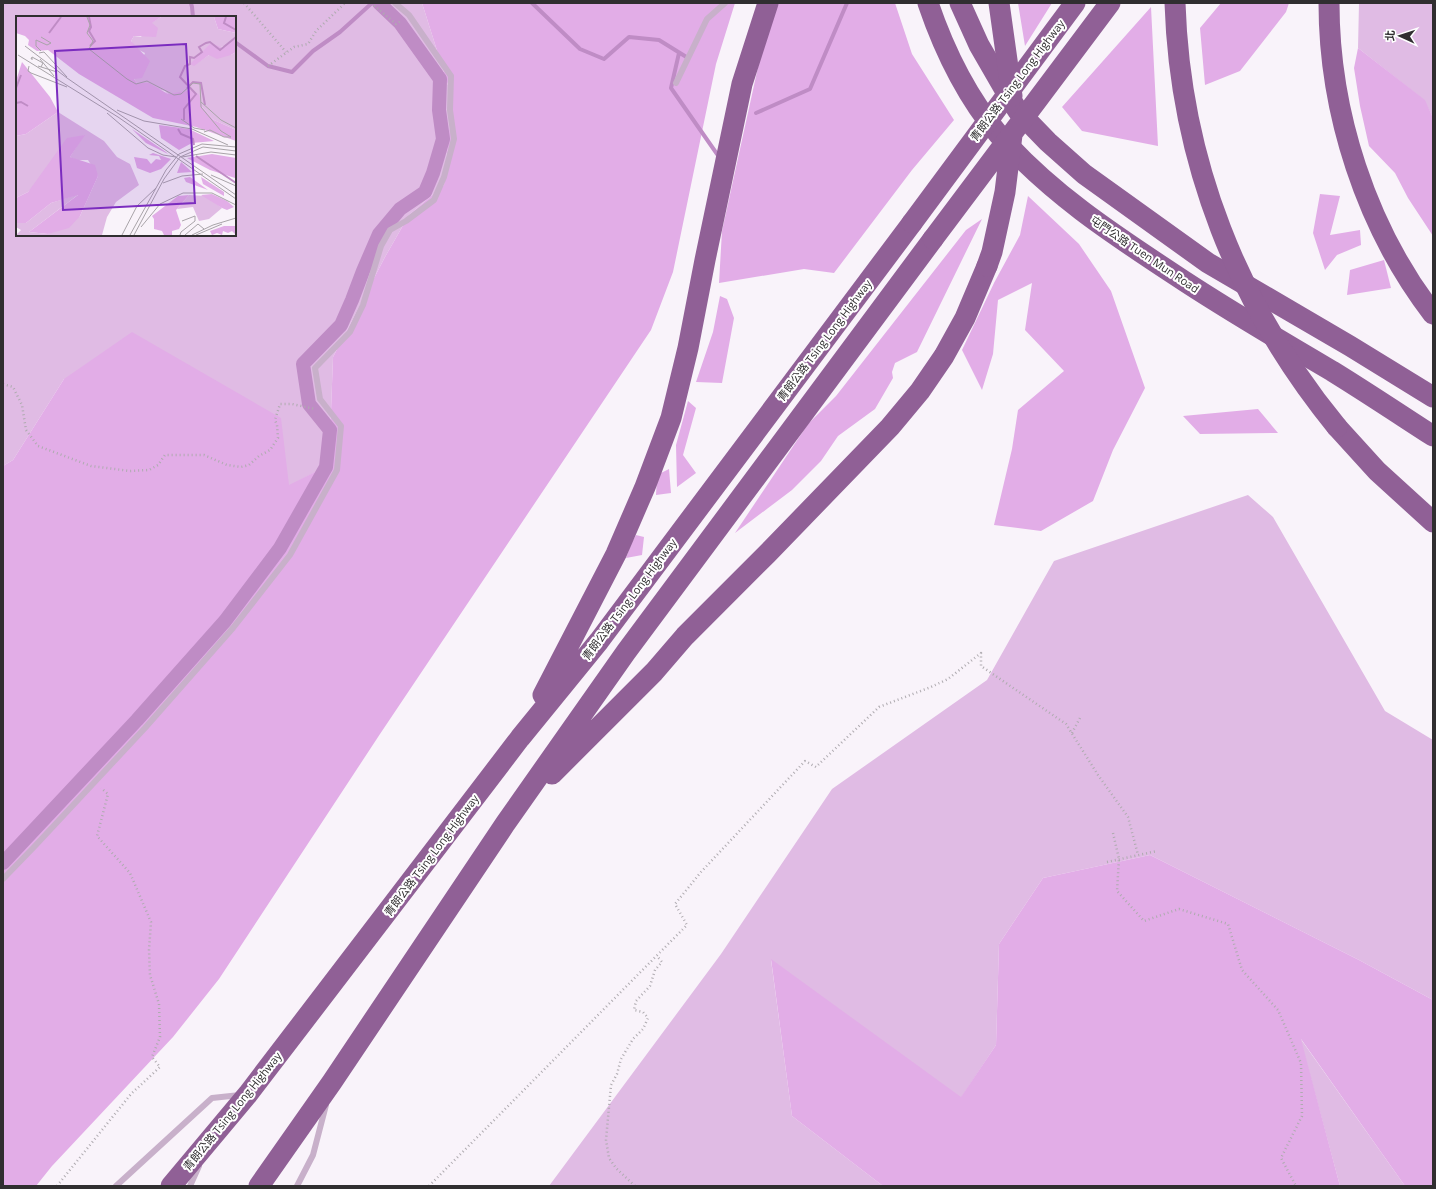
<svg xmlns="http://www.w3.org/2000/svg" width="1436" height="1189" font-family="'Open Sans','Noto Sans TC',sans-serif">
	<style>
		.green { fill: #e0bbe4; fill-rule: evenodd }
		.forest { fill: #e2ade7 }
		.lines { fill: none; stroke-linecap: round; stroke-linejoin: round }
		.stream { stroke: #bf8cc5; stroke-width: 4 }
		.canal { stroke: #bf8cc5; stroke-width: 14 }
		.path { stroke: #afabb0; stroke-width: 2.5; stroke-dasharray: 1 3; stroke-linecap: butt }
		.lane { stroke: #c8b0ca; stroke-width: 6 }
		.highway { stroke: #906096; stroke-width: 21 }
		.highway-bridge { stroke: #906096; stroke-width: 21 }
		.labels { text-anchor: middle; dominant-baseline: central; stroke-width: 4; stroke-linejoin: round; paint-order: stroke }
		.street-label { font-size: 11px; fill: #302e30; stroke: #fff }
		.inset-river { fill: none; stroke: #bf8cc5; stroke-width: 2 }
		.inset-road { fill: none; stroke: #a9a4a9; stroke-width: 1 }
		.view { fill: #7b2cbf; fill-opacity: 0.15; stroke: #7b2cbf; stroke-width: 2 }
		.inset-edge { fill: none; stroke: #302e30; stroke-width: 2 }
	</style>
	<rect width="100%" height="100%" fill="#f9f3fa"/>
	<path class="green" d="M3,3h419l30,95 -8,87 -35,30 -24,42 -52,100 -4,108 -40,21 -225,-107 -51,81 -10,6zM17,17h218v218h-218z
		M1359,3h74v115l-9,-18 -66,-52z
		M1248,495l25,22 112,194 48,29v260l-74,-40 -209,-105 -107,23 -44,66 -3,101 -35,53 -190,-138 21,156 91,70h-334l172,-232 111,-165 155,-109 67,-119z
		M1300,1038l105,148h-65z"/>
	<path class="forest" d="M422,3h313l-19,61 -43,208 -22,58 -271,404 -161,245 -46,58 -121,129 -16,20h-33v-720l10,-6 51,-81 68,-47 149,86 8,67 40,-20 4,-108 52,-100 24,-42 35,-30 8,-87z
		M773,3h122l17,51 42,66 -42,50 -78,103 -30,-4 -85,14 3,-52 47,-214z
		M1018,3h34l-27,43z
		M1221,3h68l-3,9 -46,59 -35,14 -5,-57z
		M1151,7l7,139 -76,-15 -20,-24z
		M1358,48l67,52 8,18v118l-25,-38 -13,-25 -26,-27 -9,-40 -6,-38z
		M1320,194l20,2 -10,39 30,-5 1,15 -24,10 -12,15 -12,-37z
		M1028,196l51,48 32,47 34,97 -32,62 -20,51 -52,30 -47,-6 18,-76 6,-39 46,-39 -39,-41 7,-47 -34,17 -5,54 -11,36 -20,-40 32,-67 26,-48z
		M982,219l-65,133 -22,11 -3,9 1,6 -18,31 -37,27 -17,25 -29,29 -57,43 73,-109 28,-28 130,-166z
		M1384,260l7,28 -44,7 3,-25z
		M720,296l7,3 7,19 -12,65 -26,-1 17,-50z
		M688,401l8,7 -13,47 13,18 -19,14 -1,-42z
		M1258,409l20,24 -78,1 -17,-18z
		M669,469l2,24 -15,2 1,-20z
		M636,535l8,2 -2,18 -16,3 5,-14z
		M1150,855l209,105 74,40v186h-28l-104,-147 39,147h-457l-91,-70 -21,-157 190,138 35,-52 3,-101 44,-66z"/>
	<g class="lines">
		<path class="stream" d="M191,3l1,4 1,10
			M532,3l48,46 24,10 25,-22 30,3 29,18
			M235,42l33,24 24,6 21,-21 27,-19 32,-29
			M679,53l-8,35 46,66
			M756,113l54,-24 37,-86"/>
		<path class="canal" d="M3,863l134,-143 88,-99 55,-73 46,-81 4,-37 -21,-26 -6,-40 38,-39 11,-25 11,-29 16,-37 21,-25 25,-17 8,-19 10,-34 -4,-29 1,-31 -40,-56 -21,-20"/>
		<path class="path" d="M244,3l42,49
			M371,3l25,21 5,-3
			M268,66l26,-19 14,-3 8,-13 29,-28
			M3,384l10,3 9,18 4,25 12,16 53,20 39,5 19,-1 9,-5 7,-10h39l23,10 14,2 8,-2 10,-9 11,-6 8,-12 -1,-13 -2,-5 5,-16h12l23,5
			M1072,733l9,-17
			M1113,833l6,26 -2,32 27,30 35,-12 49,15 14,46 36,40 23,53 1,53 -21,42 15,28
			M1107,862l50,-11
			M57,1186l74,-92 29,-27 -8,-10 8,-20 -1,-33 -9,-29 -1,-25 2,-28 -21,-49 -33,-37 11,-42 -7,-6
			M429,1186l258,-261 -12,-21 26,-32 104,-111 11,6 63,-60 52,-20 17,-8 33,-26v13l85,58 32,51 30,42 10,38
			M635,1186l-19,-18 -7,-10 -3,-18 5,-55 6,-11 4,-15 12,-20 10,-10 5,-11 -5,-6 -9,-2 2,-9 14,-15 5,-16 7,-8 -5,-6"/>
		<path class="lane" d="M676,83l31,-64 18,-16
			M3,879l31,-32 111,-119 88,-100 57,-73 47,-85 4,-44 -21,-27 -5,-31 35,-36 13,-27 18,-59 9,-16 16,-9 28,-21 10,-23 10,-38 -4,-29 1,-34 -42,-61 -14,-12
			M116,1186l96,-88 28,-3
			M190,1186l9,-20
			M297,1186l16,-31 13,-50"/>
		<path class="highway" d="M928,3c16,47 39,94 71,132 50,57 112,98 176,140 51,34 104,65 157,96 34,21 67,43 101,65
			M960,3l19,42 30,52 9,14 30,31 36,32 124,89 142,83 83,51
			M1329,3c0,109 37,224 104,311
			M1337,427l40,44 56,51
			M543,695l73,-141 29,-67 26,-69 17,-70 17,-88 37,-176 26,-81
			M552,774l102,-102 31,-36 82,-82 123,-127 30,-36 24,-35 21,-38 22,-52
			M171,1186l77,-92 272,-356 79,-97 313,-418
			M259,1186l73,-104 173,-258 121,-172 307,-413"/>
		<path class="highway-bridge" d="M999,3l13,93
			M1175,3c5,158 63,303 162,424
			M912,223l163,-220
			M933,239l177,-236
			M987,266l5,-14 13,-60 7,-57"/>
	</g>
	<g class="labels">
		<g class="street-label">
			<text transform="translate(1017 80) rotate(-53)">青朗公路 Tsing Long Highway</text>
			<text transform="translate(1145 254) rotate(34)">屯門公路 Tuen Mun Road</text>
			<text transform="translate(824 340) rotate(-53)">青朗公路 Tsing Long Highway</text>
			<text transform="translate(629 599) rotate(-53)">青朗公路 Tsing Long Highway</text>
			<text transform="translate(431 855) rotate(-53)">青朗公路 Tsing Long Highway</text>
			<text transform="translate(232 1111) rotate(-51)">青朗公路 Tsing Long Highway</text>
		</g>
	</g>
	<g transform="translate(16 16)">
		<rect width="220" height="220" fill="#f9f3fa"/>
		<path d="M145,1h53l4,12 18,4v5l-7,7 -12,3 -23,17 15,-10h22l5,-3v78l-22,-10 -12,-13 -24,-12 -10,-1 -3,-3 -28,-8 -3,-4 11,-26 -10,-5 -4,-7 3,-5 7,1 10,-14zM42,96l46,29 13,16 13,7 9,21 -23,17 -9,15 -5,18h-86l5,-5 -5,-3v-4h10l25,-20 28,-9 -50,38 19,2 32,-18 18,-40 -10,-16h-12l-6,-3 14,-22 -56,57 -12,6v-62l10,-2zM173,179l17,1 16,12 -13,11 -10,2 -6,-14 -16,2z" fill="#e0bbe4"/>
		<path d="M0,1h145l-9,6 6,5 -2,9 -22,-1 -3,5 19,20 -8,17 -8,1 3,4h12l19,11 25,-4 6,5 3,12 12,13 22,10v11l-40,-14 -43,-9 -74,-44 -31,-24 -11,1 -9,-6 1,-5 -4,-4 -9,-3zM198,1h22v16l-18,-4zM220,22v14l-5,3 -14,4 -8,-4 -15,11 -4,-2 21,-21 12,5zM6,46l28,35 8,15 -32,22 -10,2v-55zM143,109l30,4 25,12 -22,2 -13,7 -18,-12zM116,113l34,23 2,2 -22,-11zM69,119l-15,22 25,8 3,11 -18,40 -11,12 -21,6 -19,-2 49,-37 -27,8 -25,20h-10v-25l12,-6 39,-54zM137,137l18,6 -10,10 -11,4 -13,-5 -3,-11 13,2 4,5 5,-5 5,1 -2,-4 -10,-1zM196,138l24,4 -1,20 -25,-8 -23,-12zM165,146l11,10 -15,1zM174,161l18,13 -22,-8 -2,-4zM185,161l23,15v4l-21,-12zM196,178l15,7 7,6 -7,3 -5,-2 -21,-13zM173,179l-13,15 5,15 -2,4 -7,2v4h-8l-2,-4 -8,-2v-10l-2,-3 26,-20zM208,210h12v9l-4,-4 -4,2 -5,-2 -1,4 -5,-2 -5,2 -2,-4z" fill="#e2ade7"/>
		<path class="inset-river" d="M73,1l2,10 -2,4 6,10 -5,5M210,1l-2,6 12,7M33,17l12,-16M0,72l5,-13M171,72l6,-6 8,1 4,22M0,87l5,-1 7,4M168,104v-11l12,-15 -16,-17 5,-11 5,-2v-7l4,1 8,-6 -3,-5 7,-4 4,-1 10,8 16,-13M162,113l3,5 12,5 1,6M180,140l40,27"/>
		<path class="inset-road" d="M71,1l3,8 -3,8 6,8 -4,8 38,30 9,5 11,-3 27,14 7,-1 12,-11 7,1 1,23 20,24 10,6h-7l-14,-7 -6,2M9,30l42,32 169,117M25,35l-5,-5v-6l11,5 4,-2 -10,-6M23,37l5,-1 23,25M2,39l100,62 118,82M17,43h-2l1,-2 11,6 -2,4M24,43l14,17M13,50l-1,5 3,2 36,14M22,50l19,6M185,86l20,18 15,8M101,94l27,11 48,8 36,16M91,97l41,35 15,7 13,2M165,103l13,9 11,2M166,141l29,-5 25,3M195,159l25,11M147,167l19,-7 21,-2M125,211l19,-23 23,-11h29l24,12M106,219l15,-29 19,-18M114,219l36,-65 13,-16 23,-10 34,3M118,219l30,-56 16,-22 23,-10 33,4M164,219l1,-3 14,-11v-5l-13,5M169,219l13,-11 6,5M176,219l21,-10 23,-7M180,219l26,-11"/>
		<path class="view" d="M170,28l9,159 -132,7 -8,-159z"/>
		<rect width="220" height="220" class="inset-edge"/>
	</g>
	<rect width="1436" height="1189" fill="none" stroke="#302e30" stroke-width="8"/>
	<g transform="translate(1400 36) rotate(273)" stroke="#ffffff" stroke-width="3" paint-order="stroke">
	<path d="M0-3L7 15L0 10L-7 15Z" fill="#302e30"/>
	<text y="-6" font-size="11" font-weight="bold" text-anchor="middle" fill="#302e30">北</text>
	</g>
</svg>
